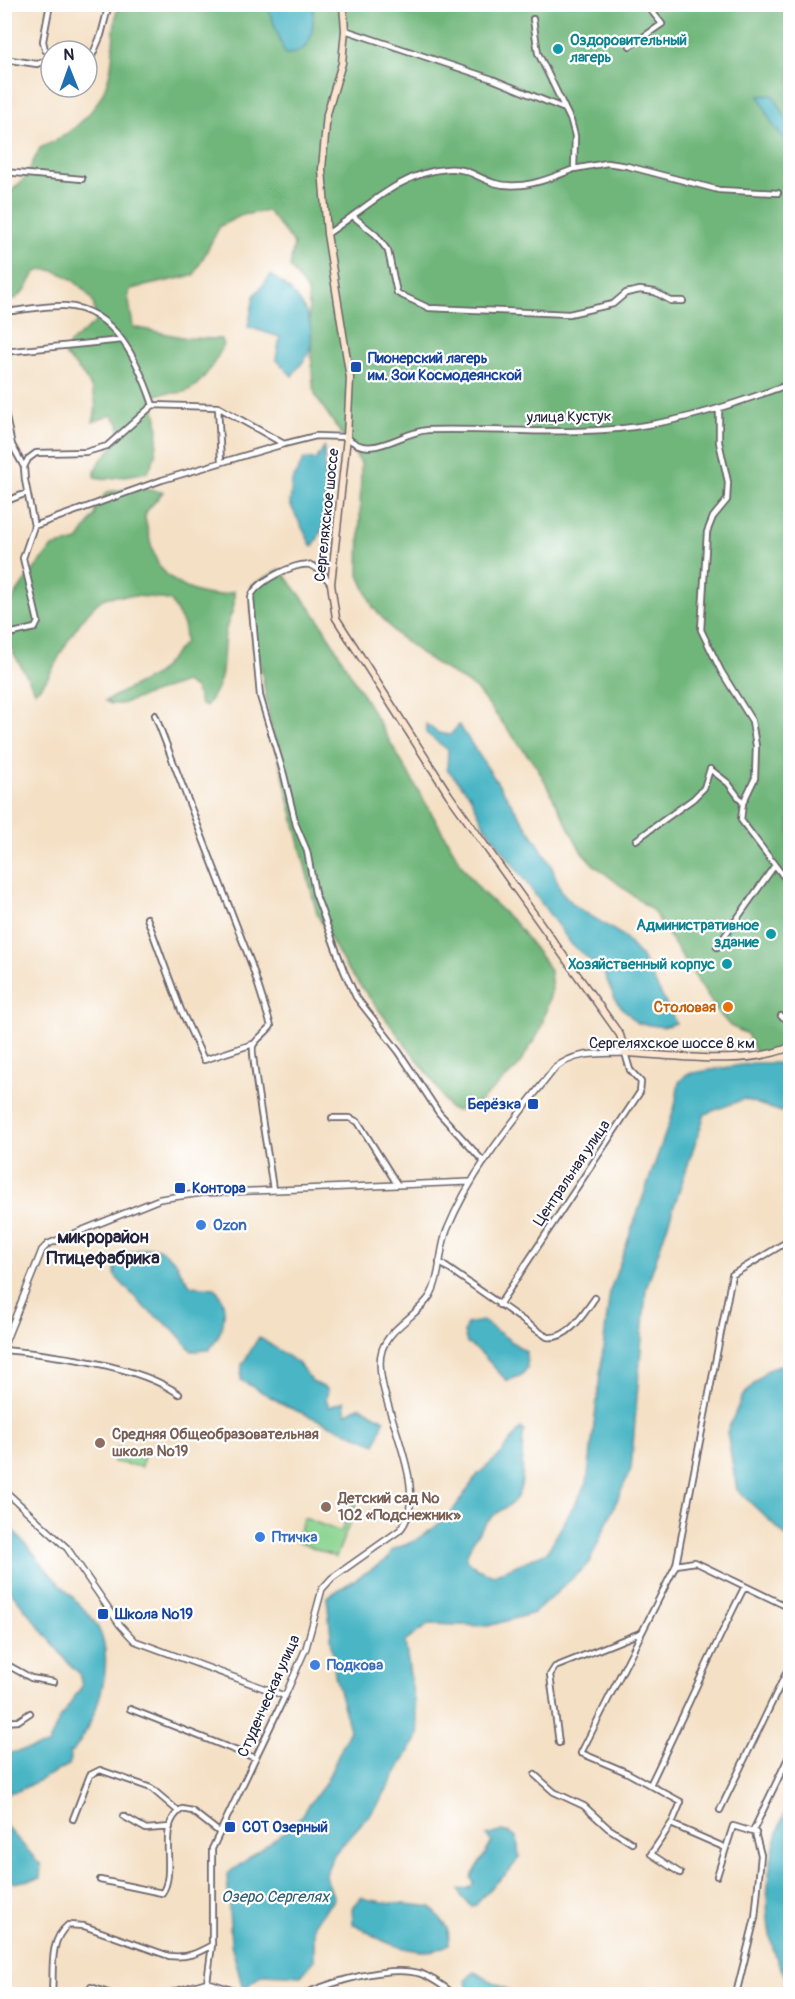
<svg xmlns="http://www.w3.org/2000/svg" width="795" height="1999" font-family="Pangolin,sans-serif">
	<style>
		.green { fill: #8ad490; stroke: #567b66; stroke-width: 1.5 }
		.forest { fill: #6fb67a; stroke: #486c5a; stroke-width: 1.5 }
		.water { fill: #49b5c5; stroke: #366c80; stroke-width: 1.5 }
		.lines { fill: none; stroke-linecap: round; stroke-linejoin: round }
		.minor-casing { stroke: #6c646b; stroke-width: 8 }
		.tertiary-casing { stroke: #6c646b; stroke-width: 8 }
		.secondary-casing { stroke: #6c646b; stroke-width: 9 }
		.minor { stroke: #fff; stroke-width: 4.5 }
		.tertiary { stroke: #fff; stroke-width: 5 }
		.secondary { stroke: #fbe5cf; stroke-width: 6 }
		.culture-dot { fill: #0f9aa8; stroke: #fff; stroke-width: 2 }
		.transit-dot { fill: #1a4fb4; stroke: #fff; stroke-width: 2 }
		.food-dot { fill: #e8710a; stroke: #fff; stroke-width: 2 }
		.shop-dot { fill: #3f7fe0; stroke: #fff; stroke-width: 2 }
		.education-dot { fill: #8d6e63; stroke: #fff; stroke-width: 2 }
		.labels { text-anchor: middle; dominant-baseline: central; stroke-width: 4.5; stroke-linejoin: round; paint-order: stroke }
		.culture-label { font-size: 15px; font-weight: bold; fill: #0d838f; stroke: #fff; text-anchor: end }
		.transit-label { font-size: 15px; font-weight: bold; fill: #164399; stroke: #fff; text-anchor: start }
		.street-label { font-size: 15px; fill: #22223b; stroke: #fff }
		.food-label { font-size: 15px; font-weight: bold; fill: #c56008; stroke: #fff; text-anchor: end }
		.shop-label { font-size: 15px; font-weight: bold; fill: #366cbe; stroke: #fff; text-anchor: start }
		.education-label { font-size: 15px; font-weight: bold; fill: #785e54; stroke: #fff; text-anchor: start }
		.water-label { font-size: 16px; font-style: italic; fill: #325d72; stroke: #fff }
		.quarter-label { font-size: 18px; font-weight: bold; fill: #22223b; stroke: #fff }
	</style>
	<rect width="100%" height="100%" fill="#fff"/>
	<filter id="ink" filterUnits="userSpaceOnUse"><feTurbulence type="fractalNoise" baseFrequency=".0167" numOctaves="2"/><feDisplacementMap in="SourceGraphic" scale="12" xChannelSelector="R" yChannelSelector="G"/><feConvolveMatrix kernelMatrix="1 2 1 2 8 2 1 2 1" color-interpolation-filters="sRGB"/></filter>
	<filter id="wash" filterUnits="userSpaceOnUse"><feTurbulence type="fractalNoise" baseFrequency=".008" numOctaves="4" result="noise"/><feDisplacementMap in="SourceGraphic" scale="24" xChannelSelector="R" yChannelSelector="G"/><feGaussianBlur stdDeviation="1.35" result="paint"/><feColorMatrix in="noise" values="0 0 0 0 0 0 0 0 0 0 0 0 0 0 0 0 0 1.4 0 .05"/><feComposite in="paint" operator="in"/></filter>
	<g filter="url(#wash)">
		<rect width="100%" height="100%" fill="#f4e0c5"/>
		<path class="green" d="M117,1448l27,5 -2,14 -28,-5z
			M352,1503l5,2 -21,52 -41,-16 9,-23 37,14z"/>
		<path class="forest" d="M118,5h672v1052l-11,-7 -23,3 -9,-19 -17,-8 -13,-15 -64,-100 -60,-47 -12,-13 -44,-84 -62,-79 -48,-30 -30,-23 -24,-28 -14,-32 2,-112 -45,-66 -3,-10 -5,-95 -18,-25 4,-23 -26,-33 -26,4 -22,11 -26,49 -63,14 -3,6 5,32 54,11 34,1 3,5c-7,15 -23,44 -40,48 -10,2 -19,0 -29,3 -4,8 1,15 2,24 2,17 0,37 -9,53l-41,7 -12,-2c-3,-20 28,-25 24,-54l-8,-8 -18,7c10,-28 -10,-49 -28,-67l5,-12 26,-21c-1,-6 -1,-14 -3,-19 -7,-17 -40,-42 -58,-30l-9,16 -12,11 -9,-1 -1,-101 21,-20 15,-30c39,-17 67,-44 72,-88 2,-19 1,-37 6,-55z
			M135,488l28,4 -17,20 -1,6c3,14 7,37 15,49 16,21 50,35 74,24 2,23 -6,25 -9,42 -4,32 3,43 -19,73l-5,-1 -6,-17 -10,-6 -64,22h-10l-6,-3 52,-27 28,-32 -1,-17 -13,-24c-14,-4 -58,-9 -70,-1 -15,12 -31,36 -40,53 -7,13 -13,29 -26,38 -6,-12 -29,-48 -30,-57 -4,-33 30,-63 47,-87l26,-6 17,-26v-8l12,-15z
			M280,569l38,49 146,251 17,22 35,33 29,38 5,9 2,18 -12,42 -23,37 -38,34 -22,9 -8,-3 -17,-29 -86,-112 -29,-53 -47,-192 -9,-55 -7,-20 -3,-61z"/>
		<path class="water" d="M267,5h46c1,23 1,49 -28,49z
			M773,95l17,30v20l-18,-21 -13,-28z
			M271,275c25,17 46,40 39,74 -2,9 -13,19 -18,27l-16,-17 4,-22 -32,-10 6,-31z
			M324,447c0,31 10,74 -12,100l-22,-43 2,-23 12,-22 12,1z
			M426,724l12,9 12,2 9,-10 78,117 14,23 10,26 15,16 46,28 19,21 35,67 -13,4 -26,-4 -21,-22 -13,-30 -31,-26 -88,-120 -14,-30 -23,-26 1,-19 -22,-17z
			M753,1063h26l11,5v47l-46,-16 -39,15 -59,175 -15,180 -42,94 -55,50 -46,13 -59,-2 -24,18 14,92 -42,72 -42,47 -10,21 9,25 -20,25v37l-13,15 -38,-2 -20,15 -12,-45 -4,-70 67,-49 31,-41 25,-54 -15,-55 -8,-78 61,-38 4,-9 22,-9 21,-14 19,-18 24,-35 20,-17 23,-29 3,3c-5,22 3,44 -6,64 -4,9 -13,12 -21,18 -14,10 -26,28 -31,45l11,11 17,6 53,-23 40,-69 23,-192 65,-185 4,-24 8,-8z
			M149,1247l11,2 18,15 -1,3 14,19 24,2c16,18 9,45 -6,62l-17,1 -19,-22 -28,-21 -30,-32v-8l8,-14z
			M483,1321l43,31 1,16 -5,7 -15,6 -27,-29 -13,-9 -3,-10 3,-9z
			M259,1337l39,26 15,19 15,7 -2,11 4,7 14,-6 2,13 14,-8 24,14 -8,24 -86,-36 -49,-28 1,-15z
			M790,1362v178l-53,-50 -10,-58 15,-35 24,-26z
			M5,1523c18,15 30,34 46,52 15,16 34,32 46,51 21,36 -1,94 -24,126h-4l2,7 -2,6 -51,26 -13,2v-39l43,-9 11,-25 23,-34 -3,-13 -9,-8 -65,-81z
			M790,1801v182c-36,-49 -24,-130 0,-182z
			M5,1825l36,40 -1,13 -27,5 -8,-10z
			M502,1831l9,2 6,5 2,19c-11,21 -33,30 -43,48l-5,1 -9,-9 -3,-7 10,-2 5,-5 -3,-5 21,-36 -6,-6z
			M362,1897c7,6 54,7 69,10l17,21 1,16c-20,15 -55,3 -75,-8 -7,-4 -13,-10 -21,-12l-1,-16z
			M474,1972l34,18 14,4h-47l-8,-7 -1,-7z"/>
	</g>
	<g filter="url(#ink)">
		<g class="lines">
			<defs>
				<path id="minor" d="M50,4l-7,37 2,9 6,4
					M345,30l147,49 73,30
					M630,46l32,-22 -16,-20
					M87,58l5,-2 9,-21 8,-31
					M4,59l33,5 14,-5
					M574,169l33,-6 20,3 92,24 59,3
					M4,172l78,7
					M354,217l22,18 12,16 9,42 32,15 140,6 44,-10 13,-11 14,-3 15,2 16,9h12
					M327,234c37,-24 73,-62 120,-65 19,-2 29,8 47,14 27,8 55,-4 80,-14l1,-33 -4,-15 -33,-68 -5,-34
					M4,312c20,-2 41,-7 61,-6 51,3 74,58 88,99
					M4,352l118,-12
					M218,407l3,55
					M4,408l8,37 12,22
					M719,410v32l9,40 -1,18 -14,17 -6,15 -6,98 20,41 31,50 4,25 -1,32 -12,25 -2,17 49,65
					M4,502l23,-9
					M34,526l128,-46 122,-36 32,-8 31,1c23,25 55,-6 81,-7 68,-2 137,6 205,-3 56,-7 104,-24 157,-43
					M331,584c-5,-6 -12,-17 -21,-19 -14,-4 -58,19 -59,33l9,98 24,79 12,50 11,26 8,42 29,78 12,26 43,55 40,61 45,49
					M4,635l31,-7 3,-6 -15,-64 11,-32 -9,-46 -1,-13 4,-8 8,-6 50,-1 21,-6 46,-41 65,2 66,37
					M155,715l96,248 20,63c-4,6 -16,14 -18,20 -3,7 18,125 20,144
					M636,840l57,-41 11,-11 6,-19 18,14 15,20
					M147,918l34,92 23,50 49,-16
					M717,947l58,-82
					M781,1016l9,5
					M332,1118h18l8,4 39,62
					M439,1262l108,75c22,3 37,-24 48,-39
					M499,1305l141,-213 1,-10 -11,-12 -5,-17
					M4,1350c51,5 134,15 175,44
					M676,1565l19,-3 95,46
					M4,1663l27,15 23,4
					M130,1709l125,49
					M4,1722l14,-1 12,-8
					M559,1743l-9,-68 5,-8 85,-34
					M535,1775l19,17 30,14 24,22 24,15
					M650,1785c32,-66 61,-133 95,-199
					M720,1810l70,-145
					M123,1816l23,13 24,-2
					M73,1819l17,-44 10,-5 51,18 27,23
					M671,1824l55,24
					M680,1873l-29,-19 22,-33 8,-19 -55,-30 -45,-19 95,-188 56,-290 58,-35
					M717,1876l16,-50 23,7
					M100,1880l62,13c16,-22 -7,-68 20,-84l10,2 27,21
					M207,1982l37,12
					M91,1987l20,7
					M52,1994c2,-23 -4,-53 16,-69l16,1 85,30c18,2 27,-2 43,-11
					M166,1994l41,-12
					M202,1994l5,-12 5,-37v-96l73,-153
					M304,1994c29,-12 83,-29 114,-21 13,3 26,14 36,21
					M736,1994l19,-76 6,-63 -7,-26 36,-75"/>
				<path id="tertiary" d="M4,1345l38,-95 6,-6 112,-45 42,-6 267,-11
					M4,1490l63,58 53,77 15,16 150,55 21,-48 16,-59 10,-11 68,-48c36,-43 -32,-137 -18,-180 8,-23 35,-34 48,-54 11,-19 9,-46 17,-66 25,-61 68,-111 108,-162 21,-17 45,-14 70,-15"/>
				<path id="secondary" d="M343,4l2,26 -3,33 -15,51 -5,55 5,65 23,144 -3,59 -16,147 5,34 113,177 171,240 5,18c48,2 120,14 165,-6"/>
			</defs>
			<use href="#minor" class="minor-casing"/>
			<use href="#tertiary" class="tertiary-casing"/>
			<use href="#secondary" class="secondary-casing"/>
			<use href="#minor" class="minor"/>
			<use href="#tertiary" class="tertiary"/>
			<use href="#secondary" class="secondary"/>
		</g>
	</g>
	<g class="culture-dot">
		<circle cx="558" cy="49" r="6"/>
		<circle cx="771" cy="934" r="6"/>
		<circle cx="727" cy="964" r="6"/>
	</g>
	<g class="transit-dot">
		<rect x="350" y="361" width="12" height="12" rx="3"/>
		<rect x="527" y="1098" width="12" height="12" rx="3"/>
		<rect x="174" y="1182" width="12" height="12" rx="3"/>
		<rect x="97" y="1608" width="12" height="12" rx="3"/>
		<rect x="224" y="1821" width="12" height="12" rx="3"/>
	</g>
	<circle class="food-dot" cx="728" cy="1007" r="6"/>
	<g class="shop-dot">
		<circle cx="201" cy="1225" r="6"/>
		<circle cx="260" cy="1537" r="6"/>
		<circle cx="315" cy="1665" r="6"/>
	</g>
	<g class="education-dot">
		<circle cx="100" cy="1443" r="6"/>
		<circle cx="326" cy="1507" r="6"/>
	</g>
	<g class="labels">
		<g class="culture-label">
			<text x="570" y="40" text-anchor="start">Оздоровительный<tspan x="570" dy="17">лагерь</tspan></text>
			<text x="759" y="925">Административное<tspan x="759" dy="17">здание</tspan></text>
			<text x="715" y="964">Хозяйственный корпус</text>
		</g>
		<g class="transit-label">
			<text x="368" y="358">Пионерский лагерь<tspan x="368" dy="17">им. Зои Космодеянской</tspan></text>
			<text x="521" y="1104" text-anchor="end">Берёзка</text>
			<text x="192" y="1188">Контора</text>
			<text x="115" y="1614">Школа №19</text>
			<text x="242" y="1827">СОТ Озерный</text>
		</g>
		<g class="street-label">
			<text transform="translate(569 417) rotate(-1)">улица Кустук</text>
			<text transform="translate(327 515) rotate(-84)">Сергеляхское шоссе</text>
			<text x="672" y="1043">Сергеляхское шоссе 8 км</text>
			<text transform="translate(572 1173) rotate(-56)">Центральная улица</text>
			<text transform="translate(269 1696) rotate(-66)">Студенческая улица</text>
		</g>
		<g class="food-label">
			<text x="716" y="1007">Столовая</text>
		</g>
		<g class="shop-label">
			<text x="213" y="1225">Ozon</text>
			<text x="272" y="1537">Птичка</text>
			<text x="327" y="1665">Подкова</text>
		</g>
		<g class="education-label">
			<text x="112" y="1434">Средняя Общеобразовательная<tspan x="112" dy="17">школа №19</tspan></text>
			<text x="338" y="1498">Детский сад №<tspan x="338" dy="17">102 «Подснежник»</tspan></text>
		</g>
		<g class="water-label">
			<text x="275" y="1897">Озеро Сергелях</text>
		</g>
		<g class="quarter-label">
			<text x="103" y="1237">микрорайон<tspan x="103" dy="21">Птицефабрика</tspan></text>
		</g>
	</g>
	<rect width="795" height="1999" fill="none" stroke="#fff" stroke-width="24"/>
	<g transform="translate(69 69) rotate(359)"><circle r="28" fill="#ffffff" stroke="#a7a7b1" stroke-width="1.5"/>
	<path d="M0-4.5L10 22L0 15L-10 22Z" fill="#1f6fb2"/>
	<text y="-9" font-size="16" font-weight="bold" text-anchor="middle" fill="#22223b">N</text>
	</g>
</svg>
